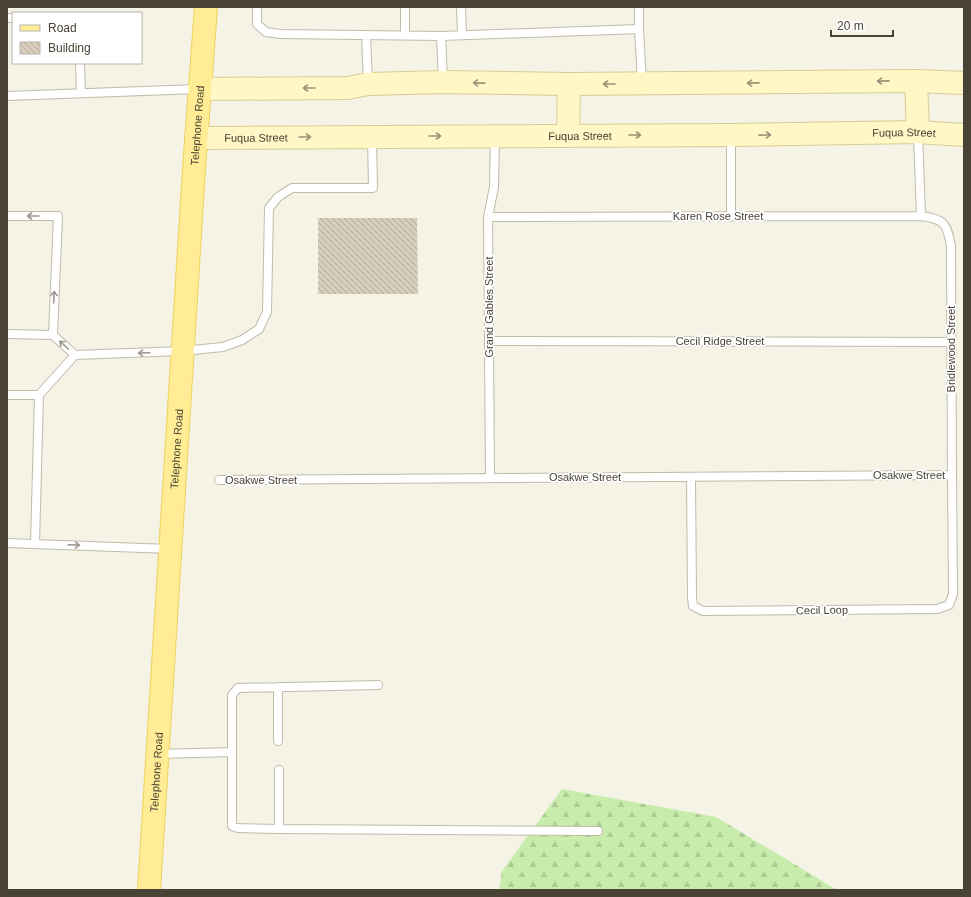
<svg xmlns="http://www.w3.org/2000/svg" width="971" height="897" font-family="Helvetica,sans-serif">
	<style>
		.forest { fill: url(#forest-firs) }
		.building { fill: url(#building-back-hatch) }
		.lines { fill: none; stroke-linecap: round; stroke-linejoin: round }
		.lane-casing { stroke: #c1bba8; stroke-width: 10 }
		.secondary-casing { stroke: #d8cd92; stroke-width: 24 }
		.primary-casing { stroke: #eed25b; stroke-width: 24 }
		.lane { stroke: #fff; stroke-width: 8 }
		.secondary { stroke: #fff7c6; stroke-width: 22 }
		.primary { stroke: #ffec95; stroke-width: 22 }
		.oneway { stroke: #9a9476 }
		.oneway2 { stroke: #9a9890 }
		.labels { text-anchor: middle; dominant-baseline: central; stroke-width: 3.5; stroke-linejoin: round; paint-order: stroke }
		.street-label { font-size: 11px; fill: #484335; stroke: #fff }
	</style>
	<defs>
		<pattern id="forest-firs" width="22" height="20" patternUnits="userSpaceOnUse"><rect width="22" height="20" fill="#c8ecab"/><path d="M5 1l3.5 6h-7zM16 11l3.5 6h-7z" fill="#adcc94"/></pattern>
		<pattern id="building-back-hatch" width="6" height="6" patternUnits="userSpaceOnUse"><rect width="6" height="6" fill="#d7cfbb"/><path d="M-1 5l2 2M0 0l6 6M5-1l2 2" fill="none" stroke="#b0aa99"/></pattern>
	</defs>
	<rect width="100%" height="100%" fill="#f5f2e6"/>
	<path class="forest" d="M562,789l154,28 121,73h-338l3,-19z"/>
	<path class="building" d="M318,218h99l1,76h-100z"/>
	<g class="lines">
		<defs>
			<path id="lane" d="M257,7v17l9,8 15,2 160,2 198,-7 3,53
				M461,7l1,27
				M7,18h6
				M639,29v-22
				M366,35l2,49
				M405,35v-28
				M441,36l2,45
				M80,63l1,30
				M7,96l191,-7
				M918,133l3,83
				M7,216h51l-5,119
				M731,216v-81
				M488,217l433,-1c23,3 26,7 30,30l1,229 1,119 -4,11 -12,4 -234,2 -10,-5 -1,-9 -1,-120
				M7,334l46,1 22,20 107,-4 41,-4 19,-7 17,-11 8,-17 2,-104 9,-11 14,-9h81l-1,-51
				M489,341l462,1
				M7,395h32
				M490,478l-2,-261 6,-30 1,-50
				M219,480l733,-5
				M7,543l163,6
				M35,544l4,-149 36,-40
				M378,685l-140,3 -6,7v131l6,2 41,1 319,2
				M278,687v54
				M158,754l74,-2
				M279,770v59"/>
			<g id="secondary">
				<path d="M916,81l2,51"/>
				<path d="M199,89l149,-1 20,-4 75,-2 126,2 347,-3 48,2"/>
				<path d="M568,135l1,-51"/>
				<path id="s1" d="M196,138l535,-3 187,-3 46,3"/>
			</g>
			<g id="primary">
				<path id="s2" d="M149,890l45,-721 12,-162"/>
			</g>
		</defs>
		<use href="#lane" class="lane-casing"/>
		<use href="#secondary" class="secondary-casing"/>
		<use href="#primary" class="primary-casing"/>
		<use href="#lane" class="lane"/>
		<use href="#secondary" class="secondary"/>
		<use href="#primary" class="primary"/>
	</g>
	<defs><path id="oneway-shaft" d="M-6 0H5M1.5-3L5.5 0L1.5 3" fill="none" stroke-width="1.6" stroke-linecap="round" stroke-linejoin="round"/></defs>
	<g class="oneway">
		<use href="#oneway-shaft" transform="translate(883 81) rotate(179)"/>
		<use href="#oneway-shaft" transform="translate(479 83) rotate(-179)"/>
		<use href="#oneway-shaft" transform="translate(753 83) rotate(179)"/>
		<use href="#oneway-shaft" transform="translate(609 84) rotate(180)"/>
		<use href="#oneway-shaft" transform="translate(309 88) rotate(180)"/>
		<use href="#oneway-shaft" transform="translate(635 135)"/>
		<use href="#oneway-shaft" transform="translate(765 135) rotate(-1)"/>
		<use href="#oneway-shaft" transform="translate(435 136)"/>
		<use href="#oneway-shaft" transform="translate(305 137)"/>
	</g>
	<g class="oneway2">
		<use href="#oneway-shaft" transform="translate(33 216) rotate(180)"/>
		<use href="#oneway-shaft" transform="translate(54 297) rotate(-87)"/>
		<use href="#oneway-shaft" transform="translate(64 345) rotate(-138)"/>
		<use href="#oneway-shaft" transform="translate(144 353) rotate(178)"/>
		<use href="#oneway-shaft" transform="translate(74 545) rotate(2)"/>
	</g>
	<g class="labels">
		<g class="street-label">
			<text stroke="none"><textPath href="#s2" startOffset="766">Telephone Road</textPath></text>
			<text stroke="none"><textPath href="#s1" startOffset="708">Fuqua Street</textPath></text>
			<text stroke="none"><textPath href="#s1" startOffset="384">Fuqua Street</textPath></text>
			<text stroke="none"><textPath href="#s1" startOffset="60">Fuqua Street</textPath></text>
			<text x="718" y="216">Karen Rose Street</text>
			<text transform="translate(489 307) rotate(-90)">Grand Gables Street</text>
			<text x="720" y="341">Cecil Ridge Street</text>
			<text transform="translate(951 349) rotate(-90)">Bridlewood Street</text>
			<text stroke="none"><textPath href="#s2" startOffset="442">Telephone Road</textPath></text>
			<text x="909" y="475">Osakwe Street</text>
			<text x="585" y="477">Osakwe Street</text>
			<text x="261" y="480">Osakwe Street</text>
			<text transform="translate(822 610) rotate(-1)">Cecil Loop</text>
			<text stroke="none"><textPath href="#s2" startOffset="118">Telephone Road</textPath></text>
		</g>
	</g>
	<rect width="971" height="897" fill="none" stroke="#484335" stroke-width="16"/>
	<rect x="12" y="12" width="130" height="52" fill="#ffffff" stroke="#b6b4ae"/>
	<rect x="20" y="25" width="20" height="6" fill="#ffec95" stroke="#b6b4ae"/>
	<text x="48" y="32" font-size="12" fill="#484335">Road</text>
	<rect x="20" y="42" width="20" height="12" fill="url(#building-back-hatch)" stroke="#b6b4ae"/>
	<text x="48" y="52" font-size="12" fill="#484335">Building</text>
	<path d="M831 30v6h62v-6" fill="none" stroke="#484335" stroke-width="2"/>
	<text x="837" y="30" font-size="12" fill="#484335" stroke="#ffffff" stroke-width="3" paint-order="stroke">20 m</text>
</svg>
